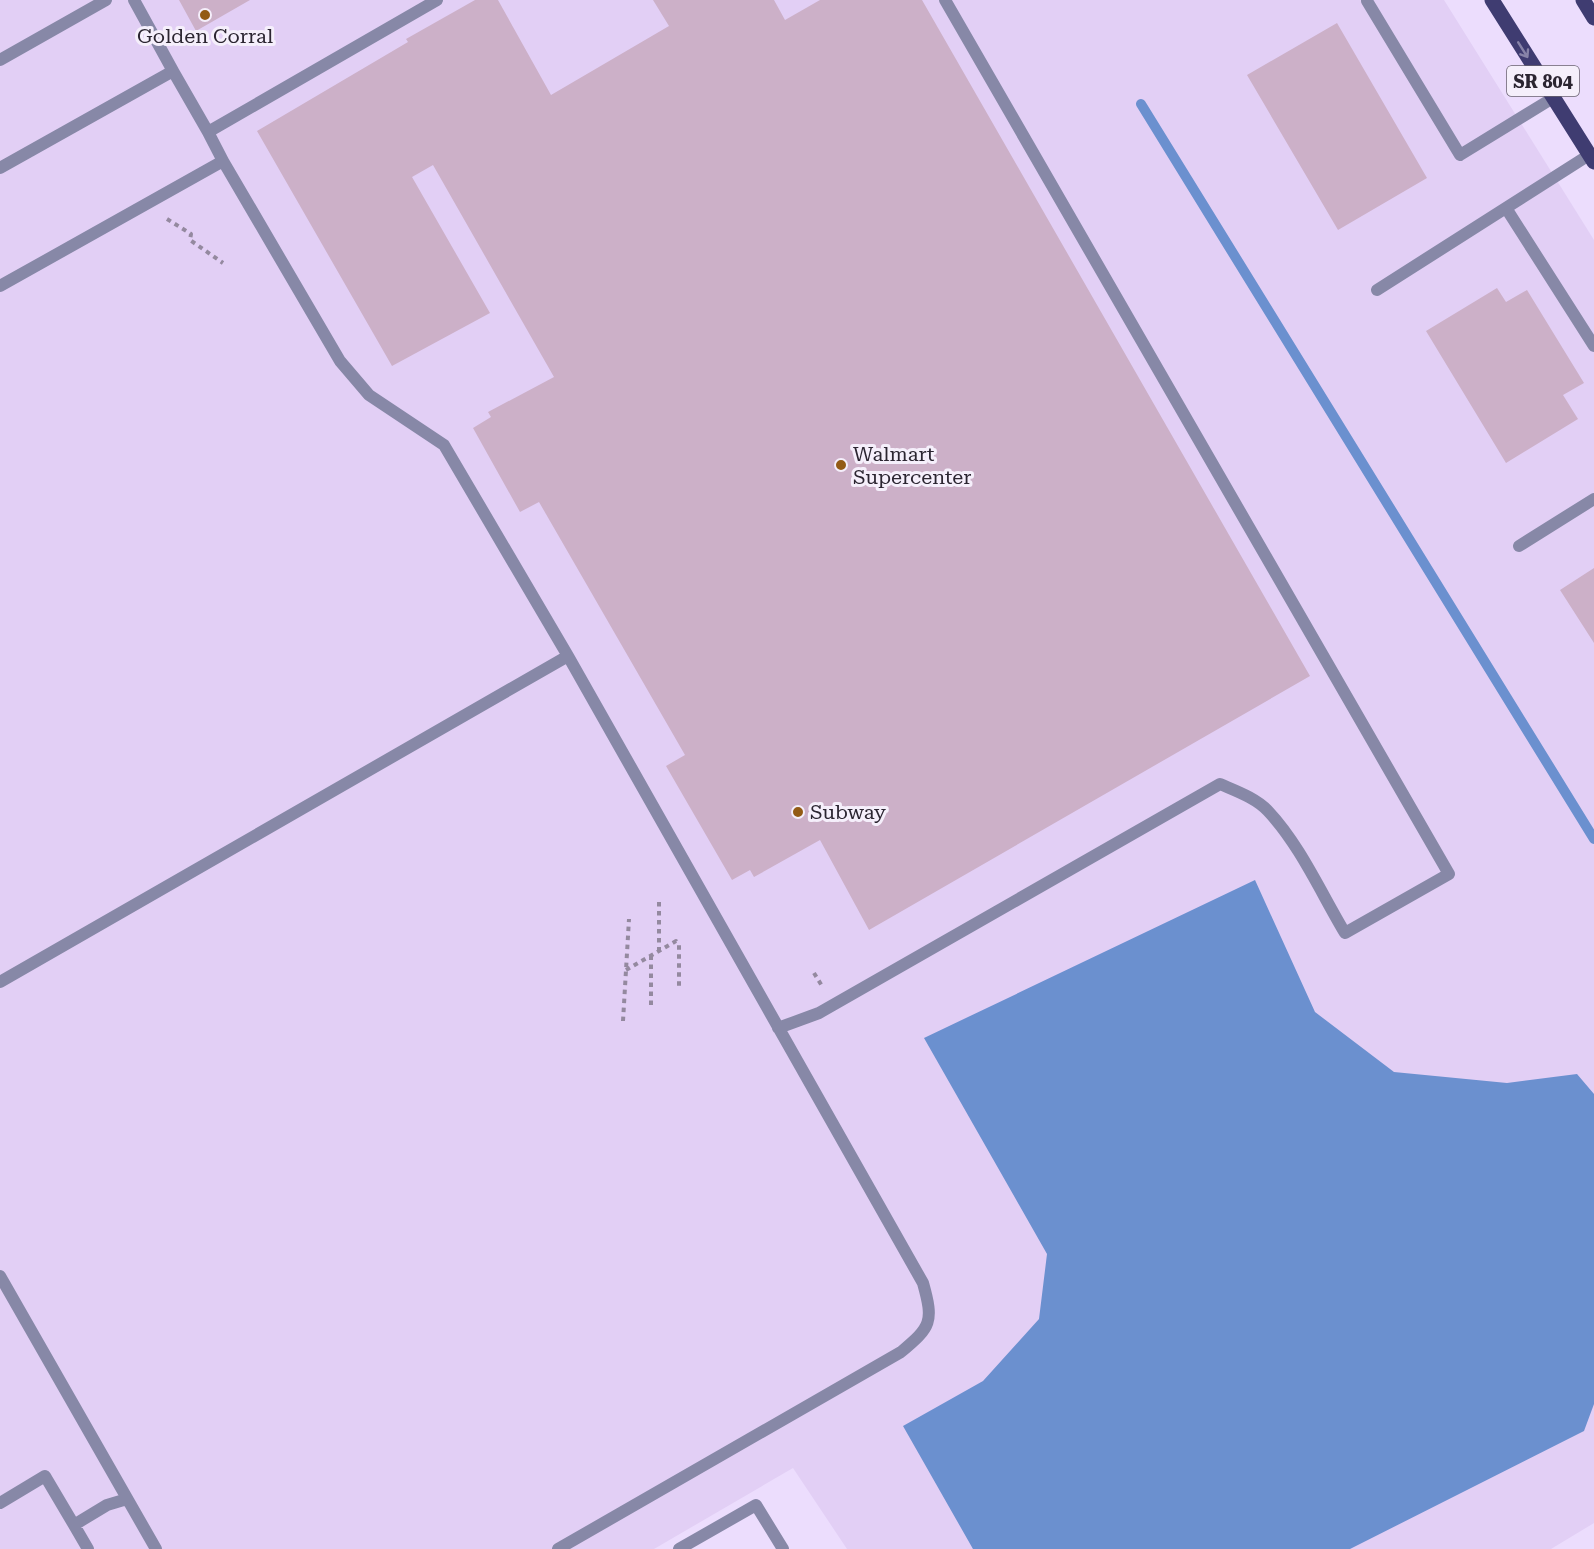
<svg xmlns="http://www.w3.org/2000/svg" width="1594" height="1549" font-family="'Roboto Serif',serif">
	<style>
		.built { fill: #e2cff5 }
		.water { fill: #6b90cf }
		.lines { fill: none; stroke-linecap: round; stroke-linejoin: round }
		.stream { stroke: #6b90cf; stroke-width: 10 }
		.building { fill: #ccb0c8 }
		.path { stroke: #94899f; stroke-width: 4; stroke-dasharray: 4.5 4.5; stroke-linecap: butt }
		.lane { stroke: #8788a7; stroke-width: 12 }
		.primary { stroke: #3f3c71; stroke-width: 15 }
		.oneway { stroke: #8884a8 }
		.poi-dot { fill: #935b15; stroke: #f5effb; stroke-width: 2 }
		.labels { text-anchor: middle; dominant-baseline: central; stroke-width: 6; stroke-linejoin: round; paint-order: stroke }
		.shield { fill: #f5effb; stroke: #68626e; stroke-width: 1.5 }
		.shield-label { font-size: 18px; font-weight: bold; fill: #2b2531 }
		.poi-label { font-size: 20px; fill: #2b2531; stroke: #f5effb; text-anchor: start }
	</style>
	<rect width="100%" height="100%" fill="#ecddfd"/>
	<path class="built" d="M0,0h1444l150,240v1283l-43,26h-704l-54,-81 -139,81h-654z"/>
	<path class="water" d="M1255,880l60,132 79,60 113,11 70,-9 17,20v310l-10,27 -234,118h-377l-70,-123 80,-45 56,-62 8,-65 -123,-216z"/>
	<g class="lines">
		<path class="stream" d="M1141,104l453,735"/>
	</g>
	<path class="building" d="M179,0h71l-54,31z
		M475,0h23l53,95 118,-69 -16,-26h121l11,20 35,-20h102l388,676 -441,254 -49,-90 -66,37 -4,-7 -18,10 -66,-114 19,-11 -146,-253 -19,10 -47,-84 18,-11 -3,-5 66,-35 -121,-212 -21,12 78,136 -98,53 -135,-235 151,-89 -2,-3z
		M1337,23l90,155 -89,52 -91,-155z
		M1497,288l9,14 21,-12 57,93 -21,12 15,24 -72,44 -80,-132z
		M1594,568v75l-34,-53z"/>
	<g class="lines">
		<path class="path" d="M167,219l24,15 -1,6 33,23
			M659,902v48
			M626,970l50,-29 3,4v44
			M814,973l8,13
			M651,1005v-49
			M623,1021l6,-102"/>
		<path class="lane" d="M134,0l39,71
			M1367,1l93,154 93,-57
			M0,60l106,-60
			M223,161l-15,-29 229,-132
			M0,168l173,-97 35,61
			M1506,208l88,138
			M0,286l223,-125 117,200 29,34 75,50 124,211 355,627c11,39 8,44 -22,69l-343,197
			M1377,290l212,-135
			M1519,546l75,-47
			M0,982l568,-326
			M778,1028l41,-15 401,-229c16,7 36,14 48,27 32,34 53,82 77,122l104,-59 -504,-874
			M0,1276l156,273
			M0,1503l45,-27 29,49 33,-20 20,-6
			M74,1525l14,24
			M679,1549l77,-44 27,44"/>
		<path class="primary" d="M1492,0l102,162
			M1583,0l11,18"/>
	</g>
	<defs><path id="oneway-shaft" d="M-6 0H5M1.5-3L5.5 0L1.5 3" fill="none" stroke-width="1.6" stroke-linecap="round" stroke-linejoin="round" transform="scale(1.5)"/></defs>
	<use class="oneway" href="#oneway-shaft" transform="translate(1523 50) rotate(58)"/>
	<g class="poi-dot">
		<circle cx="205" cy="15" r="6"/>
		<circle cx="841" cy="465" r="6"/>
		<circle cx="798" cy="812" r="6"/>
	</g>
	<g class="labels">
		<rect class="shield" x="1507" y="66" width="72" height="30" rx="4.5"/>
		<g class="shield-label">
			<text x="1543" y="81">SR 804</text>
		</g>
		<g class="poi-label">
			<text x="205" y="36" text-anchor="middle">Golden Corral</text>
			<text x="853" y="454">Walmart<tspan x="853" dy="23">Supercenter</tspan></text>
			<text x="810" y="812">Subway</text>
		</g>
	</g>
</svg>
